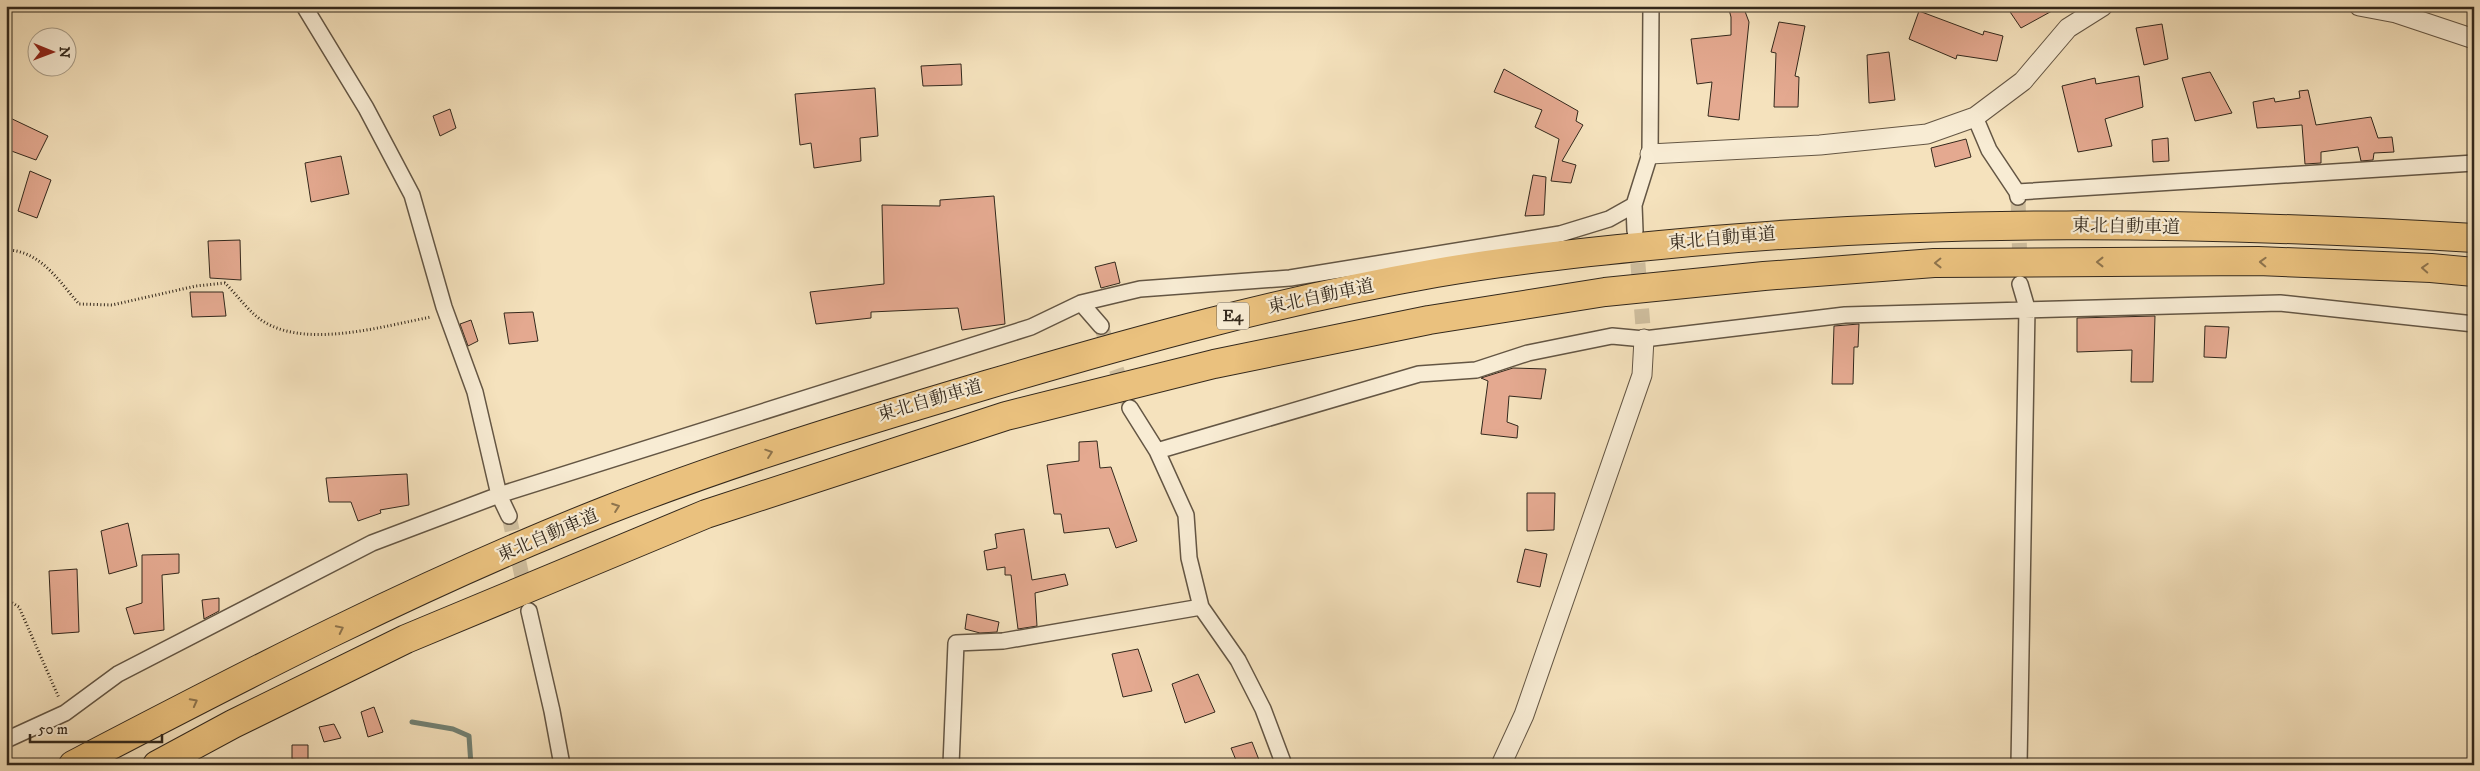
<svg xmlns="http://www.w3.org/2000/svg" width="2480" height="771" font-family="'IM FELL DW Pica','Noto Serif JP',serif">
	<style>
		.lines { fill: none; stroke-linecap: round; stroke-linejoin: round }
		.stream { stroke: #728275; stroke-width: 5 }
		.building { fill: #e4a990; stroke: #33281c }
		.minor-tunnel { stroke: #cebd9d; stroke-width: 15; stroke-dasharray: 15 8; stroke-linecap: butt }
		.minor-casing { stroke: #645644; stroke-width: 18 }
		.tertiary-casing { stroke: #645644; stroke-width: 21 }
		.motorway-casing { stroke: #33281c; stroke-width: 30 }
		.path { stroke: #33281c; stroke-width: 3; stroke-dasharray: 1 2.5; stroke-linecap: butt }
		.minor { stroke: #f8ecd4; stroke-width: 15 }
		.tertiary { stroke: #f8ecd4; stroke-width: 19 }
		.motorway { stroke: #eac17e; stroke-width: 28 }
		.oneway { stroke: #8e744d }
		.labels { text-anchor: middle; dominant-baseline: central; stroke-width: 4.5; stroke-linejoin: round; paint-order: stroke }
		.shield { fill: #f8ecd4; stroke: #6e6353; stroke-width: 1 }
		.shield-label { font-size: 16px; font-weight: bold; fill: #33281c }
		.street-label { font-size: 18px; fill: #33281c; stroke: #f8ecd4 }
	</style>
	<rect width="100%" height="100%" fill="#f5e2bd"/>
	<filter id="stains"><feTurbulence type="fractalNoise" baseFrequency=".004" numOctaves="4"/><feColorMatrix values="0 0 0 0 .2 0 0 0 0 .09 0 0 0 0 .02 0 0 0 .5 -.17"/></filter>
	<radialGradient id="worn" r=".72"><stop offset=".6" stop-color="#630" stop-opacity="0"/><stop offset="1" stop-color="#630" stop-opacity=".3"/></radialGradient>
	<g class="lines">
		<path class="stream" d="M412,722l41,7 16,7 2,29"/>
	</g>
	<path class="building" d="M1728,6h15l6,16 -10,98 -31,-4 4,-34 -15,2 -6,-45 40,-4v-18z
		M2006,6h55l-40,22z
		M1919,11l64,24 1,-4 19,5 -6,25 -40,-6 -1,4 -47,-20z
		M1779,22l26,4 -10,50 4,1 -1,30h-24l2,-54 -5,-1z
		M2162,24l6,35 -24,6 -8,-37z
		M1889,52l6,48 -26,3 -2,-48z
		M961,64l1,21 -39,1 -2,-20z
		M1504,69l74,42 -2,10 7,4 -21,36 14,4 -5,18 -20,-2 8,-42 -24,-12 7,-17 -48,-18z
		M2210,72l22,41 -37,8 -13,-43z
		M2139,76l4,31 -38,12 7,27 -34,6 -16,-66 33,-8 1,6z
		M875,88l3,48 -18,2 1,23 -47,7 -3,-25 -11,2 -5,-51z
		M2308,90l8,35 55,-8 7,21 14,-1 2,15 -20,1 -1,7 -12,1 -3,-14 -37,5v11l-16,1 -3,-39 -45,3 -4,-26 21,-4 1,4 25,-4 -1,-7z
		M450,109l6,19 -16,8 -7,-20z
		M6,116l42,20 -12,24 -30,-11z
		M2168,138l1,23 -16,1 -1,-22z
		M1966,139l5,18 -36,10 -4,-19z
		M341,156l8,38 -38,8 -6,-39z
		M30,171l21,9 -14,38 -19,-7z
		M1533,175l13,2 -2,38 -19,1z
		M994,196l11,128 -43,6 -4,-22 -87,4v6l-55,6 -6,-32 74,-8 -2,-79 58,1v-6z
		M240,240l1,40 -31,-2 -2,-37z
		M1115,262l5,21 -19,5 -6,-21z
		M190,292h33l3,24 -34,1z
		M533,312l5,29 -29,3 -5,-31z
		M2155,316l-2,66h-22l1,-32 -55,2v-34z
		M471,320l7,21 -10,5 -8,-22z
		M1859,324l-1,23h-4l-1,37h-21l2,-58z
		M2205,326l24,1 -3,31 -22,-1z
		M1513,368l33,1 -5,30 -32,-3 -2,26 11,4 -1,12 -36,-4 7,-53 -7,-3z
		M1097,441l3,27 11,-1 26,74 -21,7 -7,-20 -45,5 -3,-19h-7l-7,-49 32,-4v-19z
		M407,474l2,31 -29,5 1,3 -23,8 -7,-19h-22l-3,-24z
		M1527,493h28l-1,37 -27,1z
		M128,523l9,43 -28,8 -8,-43z
		M1024,529l8,51 33,-6 3,11 -33,8 2,33 -19,3 -7,-54h-6v-8l-18,3 -3,-19 13,-3 -2,-14z
		M1525,549l22,5 -7,33 -23,-5z
		M179,554v19l-17,2 2,55 -30,4 -8,-26 16,-5v-48z
		M77,569l2,63 -27,2 -3,-63z
		M219,598v13l-15,8 -2,-19z
		M967,614l32,8 -2,10 -17,1 -15,-4z
		M1138,649l14,42 -29,6 -11,-43z
		M1198,674l17,38 -30,11 -13,-39z
		M374,707l9,25 -15,5 -7,-25z
		M334,724l7,14 -17,4 -5,-15z
		M1252,742l9,23h-23l-7,-17z
		M292,745h16v16l-16,-2z"/>
	<g class="lines">
		<path class="minor-tunnel" d="M2018,197l2,71
			M1636,240l8,99
			M1101,326l29,82
			M509,516l17,79"/>
		<defs>
			<path id="minor" d="M304,6l62,102 46,87 32,112 31,85 24,103 10,21
				M1975,117l14,33 28,42
				M2018,197l-1,-5 457,-29
				M1635,231l-1,-26 16,-51 1,-148
				M1081,303l20,23
				M1130,408l27,43 29,64 3,43 12,49 37,53 25,49 21,56
				M1157,451l262,-77 57,-4 52,-17 84,-17 32,3 201,-24 435,-12 194,21
				M529,611l23,100 10,54
				M6,740l59,-27 53,-39 254,-131 127,-48 532,-168 50,-24 59,-14 150,-11 270,-44 49,-15 25,-14
				M951,765l5,-122 47,-2 198,-34
				M2019,765l8,-457 -7,-24"/>
			<path id="tertiary" d="M2359,6l37,7 78,26
				M1650,154l170,-9 107,-11 48,-17 48,-36 45,-53 35,-22
				M1501,765l23,-50 118,-340 2,-36"/>
			<path id="motorway" d="M73,765c174,-91 349,-182 532,-254 125,-49 253,-88 381,-126 148,-44 297,-85 450,-112 74,-13 149,-21 224,-28 270,-27 543,-23 814,-7
				M157,765l76,-41 173,-85 300,-125 300,-98 208,-52 215,-44 176,-28 159,-16 170,-13 324,-2 173,7 43,4"/>
		</defs>
		<use href="#minor" class="minor-casing"/>
		<use href="#tertiary" class="tertiary-casing"/>
		<use href="#motorway" class="motorway-casing"/>
		<path class="path" d="M6,250c34,0 53,31 73,54l33,1 84,-19 29,-3c13,13 26,32 41,40 44,25 118,3 165,-6
			M6,599l13,8 40,91"/>
		<use href="#minor" class="minor"/>
		<use href="#tertiary" class="tertiary"/>
		<use href="#motorway" class="motorway"/>
	</g>
	<defs><path id="oneway-chevron" d="M-2-3.5L2.5 0L-2 3.5" fill="none" stroke-width="1.6" stroke-linecap="round" stroke-linejoin="round" transform="scale(1.25)"/></defs>
	<g class="oneway">
		<use href="#oneway-chevron" transform="translate(2100 262) rotate(180)"/>
		<use href="#oneway-chevron" transform="translate(2263 262) rotate(-178)"/>
		<use href="#oneway-chevron" transform="translate(1938 263) rotate(179)"/>
		<use href="#oneway-chevron" transform="translate(2425 268) rotate(-177)"/>
		<use href="#oneway-chevron" transform="translate(769 453) rotate(-19)"/>
		<use href="#oneway-chevron" transform="translate(616 507) rotate(-20)"/>
		<use href="#oneway-chevron" transform="translate(340 629) rotate(-26)"/>
		<use href="#oneway-chevron" transform="translate(194 702) rotate(-28)"/>
	</g>
	<g class="labels">
		<rect class="shield" x="1217" y="302.5" width="32" height="27" rx="4"/>
		<g class="shield-label">
			<text x="1233" y="316">E4</text>
		</g>
		<g class="street-label">
			<text transform="translate(2126 227) rotate(1)">東北自動車道</text>
			<text transform="translate(1722 239) rotate(-5)">東北自動車道</text>
			<text transform="translate(1321 297) rotate(-12)">東北自動車道</text>
			<text transform="translate(930 401) rotate(-16)">東北自動車道</text>
			<text transform="translate(548 536) rotate(-23)">東北自動車道</text>
		</g>
	</g>
	<rect width="2480" height="771" fill="none" stroke="#f5e2bd" stroke-width="25"/>
	<rect x="8" y="8" width="2465" height="756" fill="none" stroke="#33281c" stroke-width="2.5"/>
	<rect x="12" y="12" width="2455" height="746" fill="none" stroke="#33281c"/>
	<g transform="translate(52 52) rotate(91)"><circle r="24" fill="#f8ecd4" stroke="#a99e8a"/>
	<path d="M0-4L9 19L0 12L-9 19Z" fill="#8f2418"/>
	<text y="-8" font-size="14" font-weight="bold" text-anchor="middle" fill="#33281c">N</text>
	</g>
	<path d="M30 734v8h132v-8" fill="none" stroke="#33281c" stroke-width="2.5"/>
	<text x="38" y="734" font-size="15" fill="#33281c" stroke="#f8ecd4" stroke-width="4" paint-order="stroke">50 m</text>
	<rect width="100%" height="100%" filter="url(#stains)"/>
	<rect width="100%" height="100%" fill="url(#worn)"/>
</svg>
